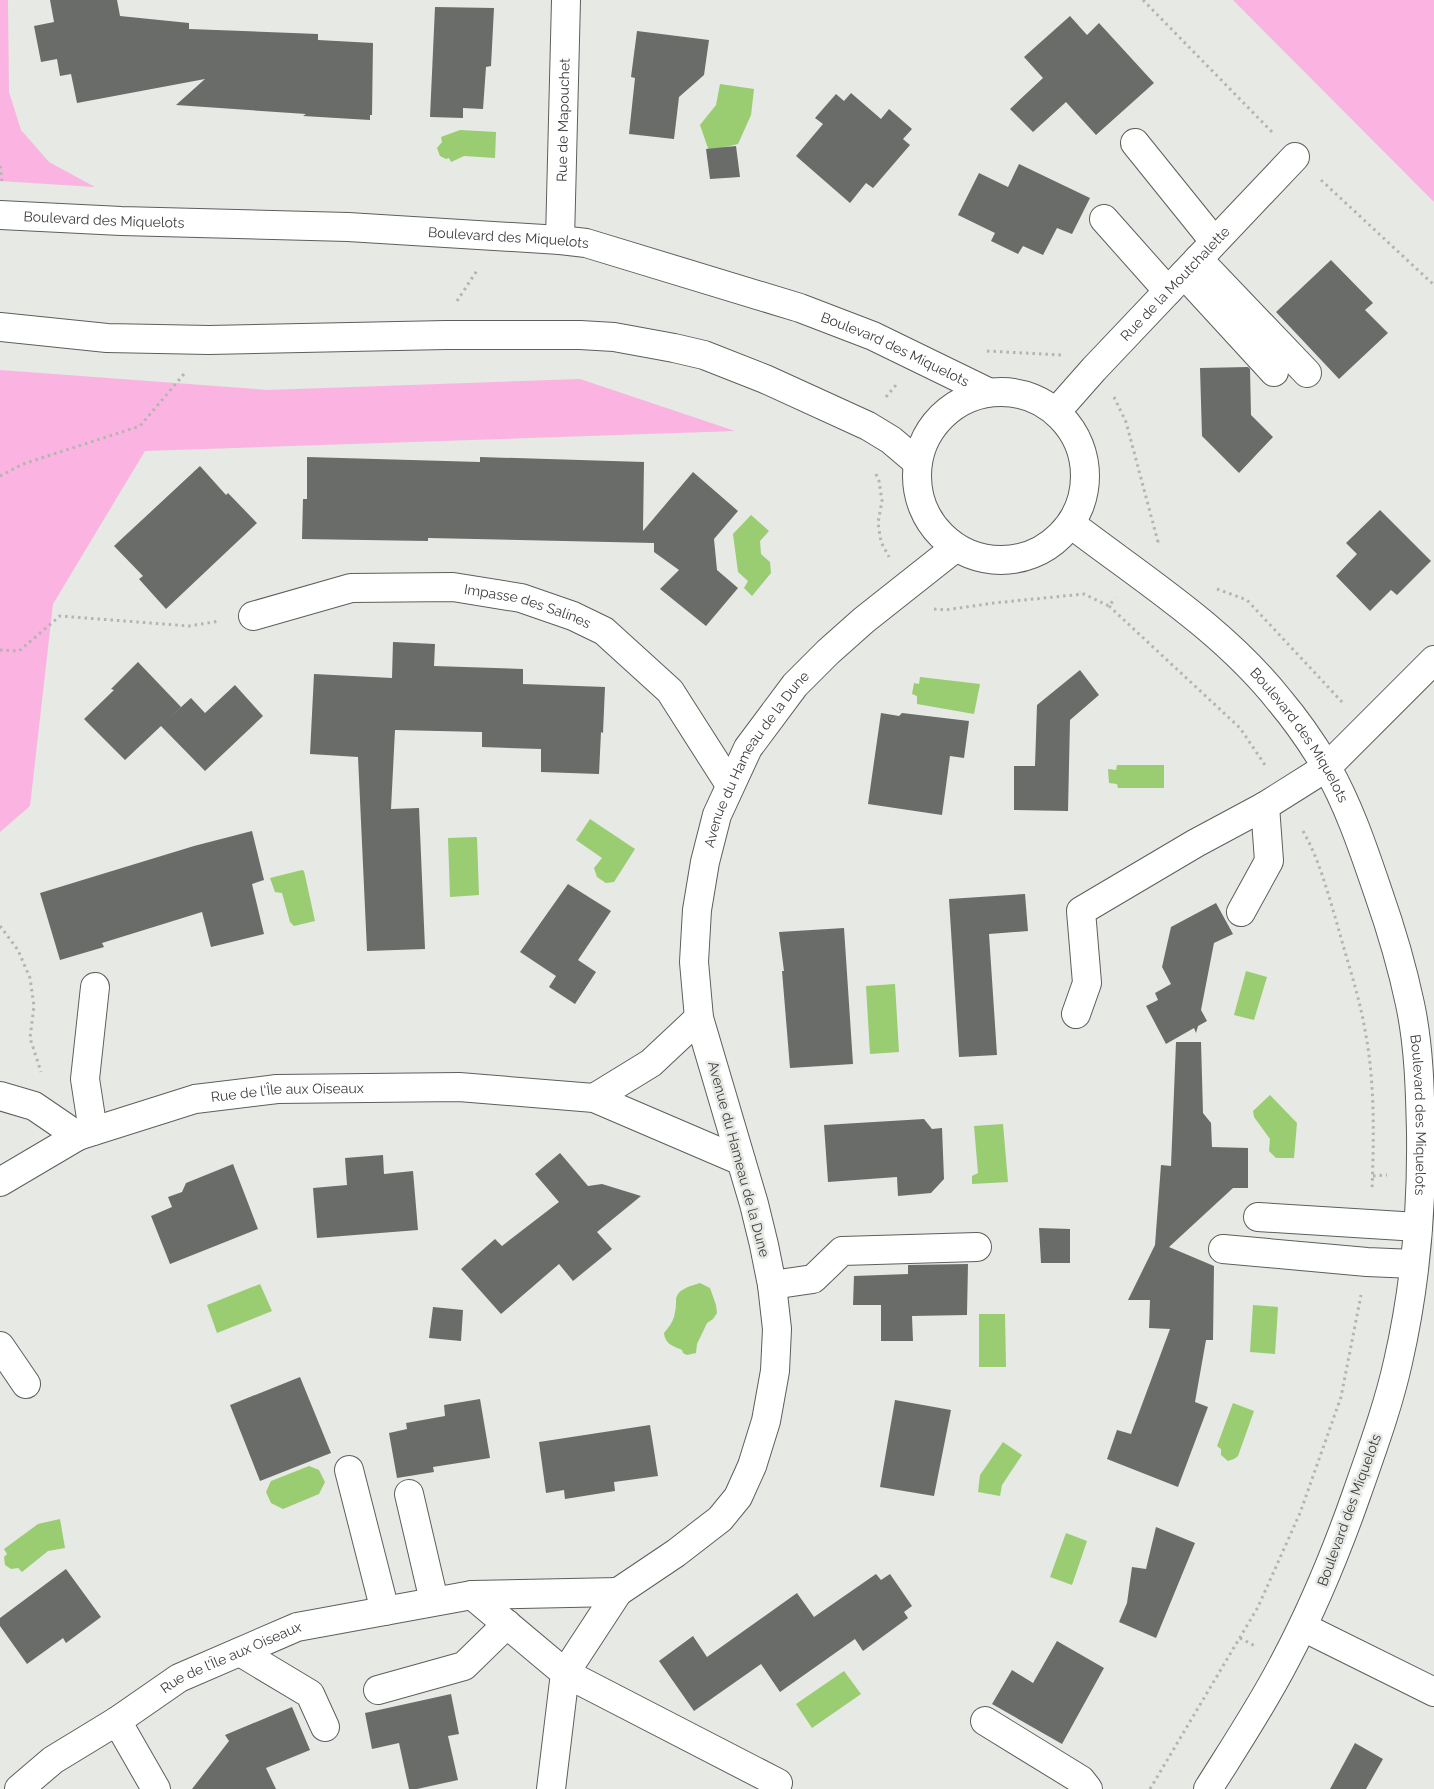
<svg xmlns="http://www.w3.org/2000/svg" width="1434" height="1789" font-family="Raleway,sans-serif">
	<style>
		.green { fill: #fbb3e2 }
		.water { fill: #9acc72 }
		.building { fill: #696c68 }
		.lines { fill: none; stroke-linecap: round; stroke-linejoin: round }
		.minor-casing { stroke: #5d5f5c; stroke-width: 30 }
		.major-casing { stroke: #5d5f5c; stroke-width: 30 }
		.path { stroke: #b2b5b1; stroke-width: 3; stroke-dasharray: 2.5 4; stroke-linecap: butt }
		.minor { stroke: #fff; stroke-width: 28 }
		.major { stroke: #fff; stroke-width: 28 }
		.labels { text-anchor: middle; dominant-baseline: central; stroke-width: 5; stroke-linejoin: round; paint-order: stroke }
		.street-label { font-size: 14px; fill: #3c3d3b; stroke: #e6e9e4 }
	</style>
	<rect width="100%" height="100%" fill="#e6e9e4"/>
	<path class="green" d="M0,0h8l1,92 12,38 28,32 46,25 -95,-6z
		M1233,0h201v202z
		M0,370l268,20 312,-11 155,52 -590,20 -92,153 -23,202 -30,26z"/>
	<path class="water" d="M720,84l34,5 -3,26 -13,29 -29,7 -9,-26 16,-20z
		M460,130l36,2 -1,26 -31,-2 -13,6 -2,-4 -3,1 -6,-3 -3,-8 5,-6 -1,-5z
		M751,515l18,16 -9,10 1,13 9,8 1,11 -19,23 -8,-8 4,-7 -10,-9 -5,-38z
		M920,677l60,7 -6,30 -57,-10v-8l-5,-2 2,-11 5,1z
		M1117,765h47v23h-46l-1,-4 -8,-1 -1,-14 8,1z
		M590,819l45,30 -21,33 -8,1 -9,-6 -3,-9 8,-10 -26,-18z
		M476,837l1,1 2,57 -29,2 -2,-59z
		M302,870l2,1 11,50 -21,5 -4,-4 -8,-29 -7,-1 -5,-14z
		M1246,971l21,6 -13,43 -20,-5z
		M895,984l4,68 -29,2 -4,-68z
		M1270,1095l27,28 -3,35h-18l-7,-7 1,-12 -16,-22 -1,-6z
		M1003,1124l5,58 -36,2v-8l6,-3 -4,-47z
		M700,1283l10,5 6,17 1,8 -4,6 -6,4 -10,21 -1,9 -9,2 -4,-2 -1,-3c-9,-4 -17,-6 -18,-17 5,-6 10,-12 11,-21 1,-4 1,-7 1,-11 0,-12 15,-15 24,-18z
		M260,1284l12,27 -55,22 -10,-28z
		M1253,1305l25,2 -3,47 -25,-2z
		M979,1314h26l1,53h-27z
		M1233,1403l21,8 -16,45 -4,3 -6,2 -7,-6v-6l-4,-3z
		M1003,1442l19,13 -20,30 -2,11 -22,-4 2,-17z
		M309,1466l10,4 6,12 -6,12 -36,15 -12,-6 -5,-11 5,-11z
		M60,1519l5,29 -17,3 -26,21 -4,-4 -7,1 -6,-4 -1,-8 3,-3 -3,-5 34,-25z
		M1066,1533l21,8 -15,44 -22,-8z
		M844,1671l17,23 -49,34 -16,-24z"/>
	<path class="building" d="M50,0h67l3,16 69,7v6l129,5v6l55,3 -1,72h-2v5l-67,-4 3,-2 -130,-9 29,-26 -128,24 -6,-29 -11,2 -3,-17 -16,3 -7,-36 20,-4z
		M435,7l59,1 -3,58 -5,1 -3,42 -20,-1v10l-33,-1z
		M1070,16l17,19 12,-12 55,60 -58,52 -30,-33 -33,30 -23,-23 33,-31 -19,-21z
		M637,31l72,9 -5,35 -25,22 -5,42 -45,-5 6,-56 -4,-1z
		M851,93l30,26 8,-10 23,20 -9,10 7,6 -37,43 -7,-5 -16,20 -54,-47 27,-32 -8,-6 21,-24 8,7z
		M736,146l4,31 -30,2 -4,-30z
		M1019,164l71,34 -18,36 -15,-6 -14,27 -20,-9 -5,8 -27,-13 4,-8 -37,-18 21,-42 29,14z
		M1331,260l42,43 -8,7 23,23 -49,46 -63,-67z
		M1248,367l2,2 1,46 22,22 -34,36 -37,-37 -2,-68z
		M307,457l173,5v-5l164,5 -1,69 50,-59 45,39 -24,28 3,31 21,18 -32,38 -46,-37 19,-19 -25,-18v-9l-226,-5v3l-126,-2 1,-40h4z
		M200,466l26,29 2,-2 29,30 -91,86 -27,-30 4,-3 -29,-30z
		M1380,510l51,51 -34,34 -6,-5 -21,21 -34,-35 21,-22 -11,-11z
		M393,642l42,2 -1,22 89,3v15l82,3 -2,46 -2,-1 -2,42 -58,-2v-23l-59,-2v-15l-87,-2 -4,79 28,-1 6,141 -58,2 -9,-194 -48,-3 4,-80 78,4z
		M138,662l43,45 -14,13 24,-22 14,15 30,-28 28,31 -58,55 -44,-45 -36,34 -41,-41 30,-29 -3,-1z
		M1080,670l19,25 -29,25 -2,91 -54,-1v-44h21l2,-61z
		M881,713l18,3 3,-3 67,8 -5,37 -14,-2 -8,59 -74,-11z
		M252,831l12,49 -12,4 12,50 -53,13 -9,-35 -100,31 2,4 -44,13 -20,-67 154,-47z
		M568,884l43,27 -33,49 18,12 -21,32 -26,-17 7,-11 -36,-24z
		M1025,894l3,37 -39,3 8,121 -38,2 -10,-158z
		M1216,903l17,31 -19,9 -13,67 6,11 -9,5 -2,7 -2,-5 -28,16 -20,-38 12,-6 -3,-7 16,-9 -9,-17 9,-40z
		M844,928l9,136 -63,4 -8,-97h2l-5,-39z
		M1176,1042h25l2,71 8,10 1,24 36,1v40h-15l-64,59 45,19 -1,74h-7l-11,62 13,5 -30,80 -71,-28 10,-29 14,4 39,-105 -21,-1 1,-28h-22l27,-55 6,-80 10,1z
		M924,1119l8,10 10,-1 2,51 -13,14 -33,3 -1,-19 -69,5 -4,-57z
		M560,1153l28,33 14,-2 39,12 -44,36 15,17 -39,32 -14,-17 -58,50 -40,-45 34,-30 7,7 57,-44 -24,-28z
		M383,1155l1,19 29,-3 5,59 -101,8 -4,-50 34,-3 -2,-27z
		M233,1164l25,65 -88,35 -19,-48 21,-9 -4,-10 14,-5 4,-9z
		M1039,1228l31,1v34h-29z
		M968,1264l-1,51 -55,1 1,25h-32v-36h-28l1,-29 54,-2v-9z
		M433,1307l30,3 -2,31 -32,-3z
		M300,1377l31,76 -71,28 -30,-76z
		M480,1399l10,59 -57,9 1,5 -37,6 -8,-45 18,-4 -1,-6 39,-7 -1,-11z
		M895,1400l56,10 -17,86 -54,-9z
		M650,1425l8,51 -44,6 1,9 -50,8 -1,-9 -18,3 -7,-51z
		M1156,1527l39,16 -39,95 -37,-16 8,-19 5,-36 14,2z
		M66,1569l35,48 -35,26 -3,-5 -36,26 -27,-38v-8z
		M876,1574l5,6 9,-6 22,32 -8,6 4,6 -45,33 -8,-12 -75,53 -19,-28 -67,47 -35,-50 34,-25 14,21 90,-64 17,24z
		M1057,1641l47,27 -42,76 -70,-40 20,-34 21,13z
		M451,1694l8,40 -11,2 10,44 -41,9h-8l-10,-46 -27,6 -7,-36z
		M292,1707l18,43 -44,18 10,21h-84l37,-48 -4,-6z
		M1355,1743l28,16 -17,30h-36z"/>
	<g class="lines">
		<defs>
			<g id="minor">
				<path d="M1135,143l79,98"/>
				<path d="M1104,219l64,72"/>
				<path id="s1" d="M560,240l6,-240"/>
				<path d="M1198,259l109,114"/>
				<path d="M1184,274l90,98"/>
				<path id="s2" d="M1056,412l38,-43 201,-212"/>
				<path id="s3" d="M253,616l98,-28 102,-1 68,11 52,18 31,15 66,60 60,94"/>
				<path d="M1241,912l28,-51 -4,-55"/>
				<path d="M1076,1014l11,-31 -6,-72 115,-68 69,-37 62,-39 107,-107"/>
				<path d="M0,1096l34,10 44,30"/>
				<path d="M594,1098l57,-35 48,-45"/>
				<path d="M93,1131l-8,-52 10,-92"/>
				<path id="s4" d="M0,1182l78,-46 117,-37 82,-10 182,-2 135,11 147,63"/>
				<path d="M1258,1217l160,10"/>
				<path d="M1223,1249l144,13 47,2"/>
				<path d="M772,1285l41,-6 29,-28 135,-4"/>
				<path d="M0,1346l26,38"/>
				<path d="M349,1470l36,141"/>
				<path d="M409,1494l25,107"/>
				<path d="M472,1595l93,78 213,110"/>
				<path d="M1303,1627l131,65"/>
				<path d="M240,1652l70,42 15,33"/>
				<path d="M378,1690l86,-24 43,-42"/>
				<path d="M117,1721l39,68"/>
				<path d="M985,1721l96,59 7,9"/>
				<path id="s5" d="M19,1789l34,-29 64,-39 62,-43 118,-51 175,-32 146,-3"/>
				<path id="s6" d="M551,1789l14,-116 53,-81 58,-39 44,-34 18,-22 14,-31 14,-45 9,-50 2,-42 -5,-44 -8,-40 -10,-41 -55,-186 -5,-56 3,-52 8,-48 12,-47 31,-67 47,-63 33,-33 36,-32 91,-72"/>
			</g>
			<g id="major">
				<path id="s7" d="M0,215l121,6 227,6 212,13 26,3 214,65 73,28 115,56"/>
				<path d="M0,327l107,11 102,2 237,-5h134l34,2 60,11 30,7 61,24 103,47 23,14 26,22"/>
				<circle cx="1001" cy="476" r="84"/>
				<path id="s8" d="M1071,524c72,55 152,105 209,177 17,20 32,42 46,65 22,37 38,85 52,126 13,37 24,74 32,112 9,42 10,86 11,129 1,77 -6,155 -23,229 -10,45 -26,88 -41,131 -20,57 -43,113 -71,166 -23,45 -51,87 -78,130"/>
			</g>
		</defs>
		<use href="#minor" class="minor-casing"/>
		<use href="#major" class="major-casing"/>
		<path class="path" d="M1143,0l129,132
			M0,166l2,15
			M1321,180l113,105
			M457,301l21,-32
			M987,351l74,4
			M886,397l10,-12
			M1114,397l12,25 32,120 -1,1
			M876,474l3,7 3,20 -4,22 3,19 8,15
			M0,476l23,-12 117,-38 44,-52
			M1217,589l30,11 95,102
			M1109,606l131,122 25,37
			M934,609l11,1 49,-7 90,-9 25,12 6,-8
			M0,650l19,1 41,-35 129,10 31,-5
			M1303,831c17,30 25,63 35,96 9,34 21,68 27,103 10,52 9,107 7,159
			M0,926l18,24 12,28 4,28 -4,32 11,34
			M1373,1176l14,-1
			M1240,1638l15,8
			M1150,1789l108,-182 42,-94 41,-116 20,-102"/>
		<use href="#minor" class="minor"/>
		<use href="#major" class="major"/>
	</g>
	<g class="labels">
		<g class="street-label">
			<text stroke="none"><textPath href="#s1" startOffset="120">Rue de Mapouchet</textPath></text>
			<text stroke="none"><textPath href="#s7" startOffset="104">Boulevard des Miquelots</textPath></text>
			<text stroke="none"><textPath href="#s7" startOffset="509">Boulevard des Miquelots</textPath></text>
			<text stroke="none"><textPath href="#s2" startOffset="175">Rue de la Moutchalette</textPath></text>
			<text stroke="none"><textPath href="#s7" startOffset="914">Boulevard des Miquelots</textPath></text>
			<text stroke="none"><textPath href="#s3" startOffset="281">Impasse des Salines</textPath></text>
			<text stroke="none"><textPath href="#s8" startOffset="314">Boulevard des Miquelots</textPath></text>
			<text stroke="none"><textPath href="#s6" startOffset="1136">Avenue du Hameau de la Dune</textPath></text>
			<text stroke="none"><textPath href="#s4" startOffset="306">Rue de l'Île aux Oiseaux</textPath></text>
			<text stroke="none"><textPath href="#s8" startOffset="719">Boulevard des Miquelots</textPath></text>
			<text transform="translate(739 1159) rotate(75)">Avenue du Hameau de la Dune</text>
			<text transform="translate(1349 1510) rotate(-70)">Boulevard des Miquelots</text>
			<text stroke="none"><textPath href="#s5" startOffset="251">Rue de l'Île aux Oiseaux</textPath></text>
		</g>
	</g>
</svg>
